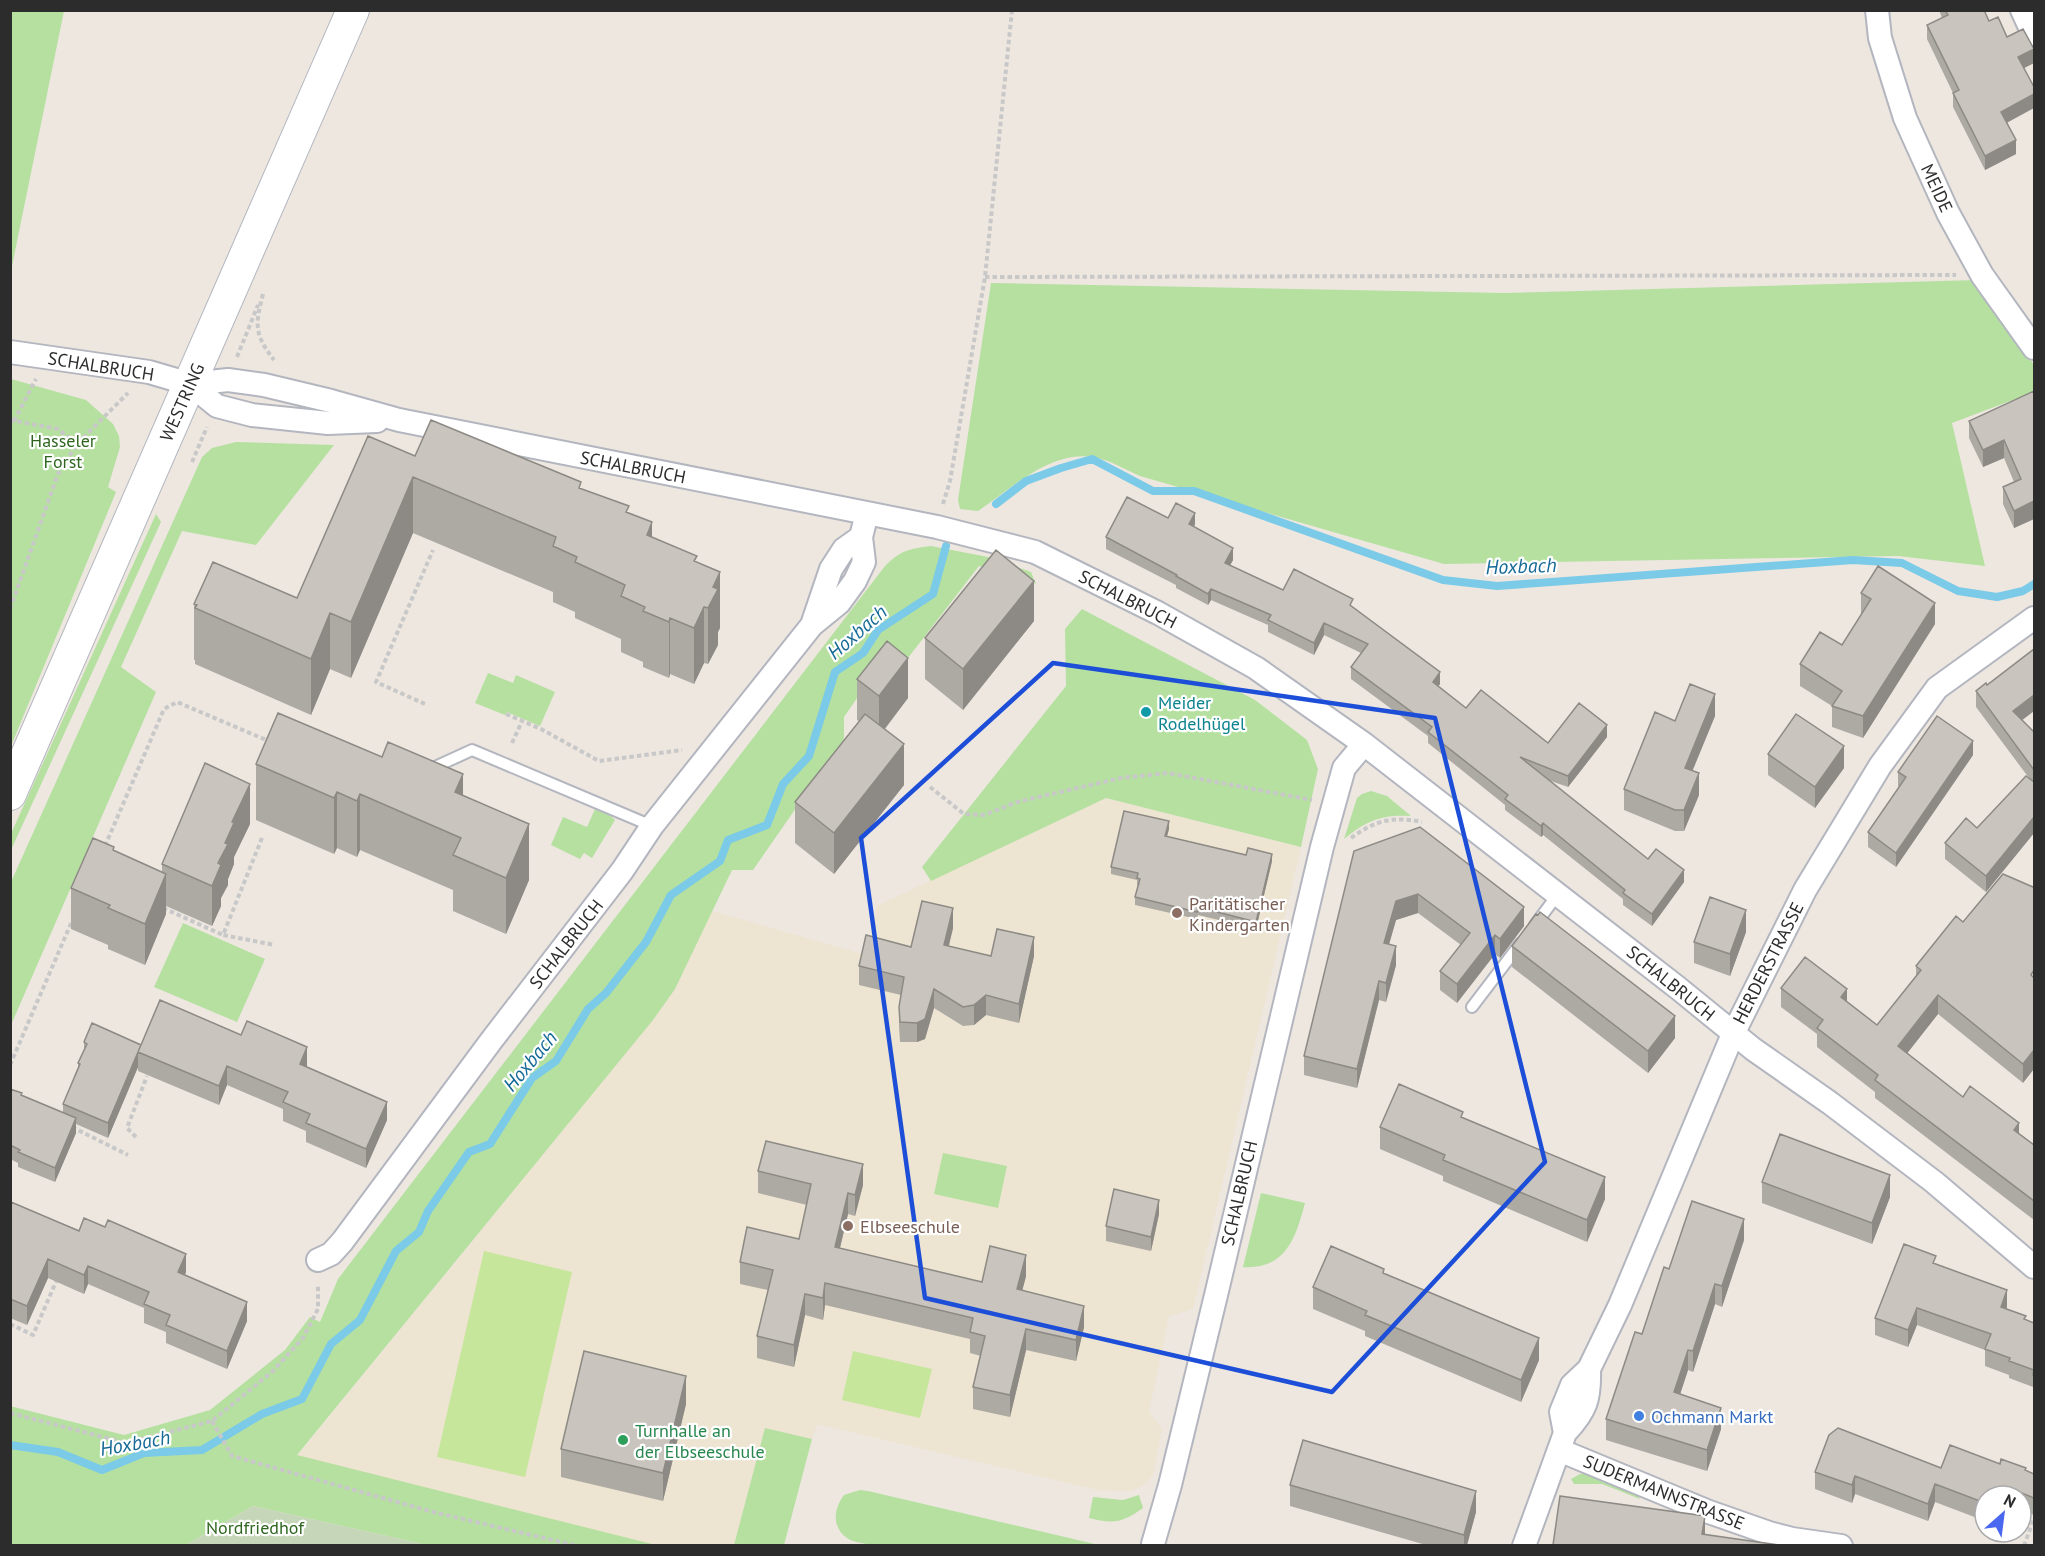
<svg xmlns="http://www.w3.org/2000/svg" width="2045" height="1556" font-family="'PT Sans',sans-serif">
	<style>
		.education { fill: #ede4d1 }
		.green { fill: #b5e0a0 }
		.cemetery { fill: #c6d6b8 }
		.pitch { fill: #c6e69c }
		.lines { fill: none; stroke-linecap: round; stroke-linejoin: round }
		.stream { stroke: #7acae8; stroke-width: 8 }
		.service-casing { stroke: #b3b6bf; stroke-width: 14 }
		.minor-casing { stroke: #b3b6bf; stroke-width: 26 }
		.secondary-casing { stroke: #b3b6bf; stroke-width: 34 }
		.path { stroke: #c8c8c8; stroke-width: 4; stroke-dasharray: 4.5 3; stroke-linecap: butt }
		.service { stroke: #fff; stroke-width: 10 }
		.minor { stroke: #fff; stroke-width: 22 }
		.secondary { stroke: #fff; stroke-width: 32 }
		.wall { fill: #ada9a3 }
		.shaded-wall { fill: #8d8a85 }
		.building { fill: #c9c5be; stroke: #8d8a85; stroke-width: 1.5 }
		.marked { fill: none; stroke: #1d4ed8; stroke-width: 4.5; stroke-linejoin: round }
		.culture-dot { fill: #0f9aa8; stroke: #fff; stroke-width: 2 }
		.education-dot { fill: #8d6e63; stroke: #fff; stroke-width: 2 }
		.shop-dot { fill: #3f7fe0; stroke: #fff; stroke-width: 2 }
		.leisure-dot { fill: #2e9e5b; stroke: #fff; stroke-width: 2 }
		.labels { text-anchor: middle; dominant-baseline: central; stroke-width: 4.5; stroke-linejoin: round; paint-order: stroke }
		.street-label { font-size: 18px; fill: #2c2c2c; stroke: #fff }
		.park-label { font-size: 18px; fill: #2e661f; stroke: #fff }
		.culture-label { font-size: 18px; fill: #0d838f; stroke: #fff; text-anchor: start }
		.education-label { font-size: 18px; fill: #785e54; stroke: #fff; text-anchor: start }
		.shop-label { font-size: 18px; fill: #366cbe; stroke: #fff; text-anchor: start }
		.leisure-label { font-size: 18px; fill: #27864d; stroke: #fff; text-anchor: start }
		.water-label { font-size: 20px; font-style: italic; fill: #166a97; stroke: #fff }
	</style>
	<rect width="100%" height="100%" fill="#ede7e0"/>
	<path class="education" d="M1106,798l195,49 -108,462 -24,7 -20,96 13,17 -9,46 -9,10 -13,6 -33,-1 -281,-66 -5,15 -47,-11 -31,117 -78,1 -359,-90 356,-436 22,-31 37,-78 154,44 11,-49z"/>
	<path class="green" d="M11,11h53l-53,260 -1,-258z
		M1977,280l35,55 22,30v27l-82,31 33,143 -87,-10 -454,8 -304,-88c-14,-6 -32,-17 -47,-19 -43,-7 -82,32 -115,54l-18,-2 -2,-9 33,-217 513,10z
		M11,379l75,21 27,24 6,12 1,11 -12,40 8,5 -105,254z
		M236,442l98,3 -78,100 -74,-14 -61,136 35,25 -145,333v-143l191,-425 10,-9z
		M156,514l5,8 -150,328v-16l3,-7z
		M931,546l57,11 43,15 5,12 -57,-18 -78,101 -28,8 -29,42v22l-91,131h-21l-57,119 -22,31 -356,435 359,90h-229l-174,-39 -67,39h-175l-1,-139 114,29 86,-25 75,-60 25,-33 10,5 18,-43 547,-713c16,-16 24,-17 46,-20z
		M1082,609l173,91 52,40 11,29 -17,78 -195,-49 -175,83 -9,-14 144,-181 -1,-57z
		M488,673l25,10 3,-8 39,17 -15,34 -33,-14 -2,3 -30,-12z
		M1371,791l16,5 24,20c-30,-2 -45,5 -67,23l13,-41 5,-4z
		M595,809l16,7 4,4 -23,38 -8,-5 -4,6 -29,-14 12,-28 24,10z
		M183,923l82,36 -28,63 -83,-35z
		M943,1153l64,13 -9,42 -64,-14z
		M1261,1193l44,10c-9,34 -19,67 -62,64z
		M765,1428l47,11 -28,106h-50z
		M1580,1474h9l46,15 5,10 -38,-15h-28l-3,-5z
		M860,1490l8,1 231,54 -225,1c-8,-3 -20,-3 -27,-8 -16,-11 -13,-30 -3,-43z
		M1139,1495l4,13c-21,15 -30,16 -54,10l4,-21 30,3z"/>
	<path class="cemetery" d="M253,1506l174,39h-241z"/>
	<path class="pitch" d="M484,1251l88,21 -47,205 -88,-20z
		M853,1351l79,18 -12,49 -78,-18z"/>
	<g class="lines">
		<path class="stream" d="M996,504l30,-23 35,-13 31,-9 61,32h41l249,89 54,6 356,-26 49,3 56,28 39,6 26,-6 11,-7
			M10,1445l48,7 44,18 42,-17 58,-3 60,-36 40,-15 29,-55 29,-24 36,-69 23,-19 9,-21 41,-59 21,-8 42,-66 24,-17 32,-52 18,-16 40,-51 25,-47 49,-34 8,-21 39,-15 16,-41 26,-28 26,-84 28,-19 15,-23 55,-36 13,-48"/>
		<defs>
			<path id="service" d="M437,766l35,-16 180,76
				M1535,925l23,-31
				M1472,1007l48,-63"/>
			<path id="minor" d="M1877,10l3,28 25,80 43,95 34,62 52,73
				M2022,10l12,26
				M10,352l139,20 41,12 38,-4 36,5 67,16 68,19 538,107 98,25 123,61 98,55 108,76 314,244 75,61 77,54 104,79 100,85
				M190,384l27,22 35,9 76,8 49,-2
				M812,625l19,-56 13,-20 17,-12
				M318,1260l13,-6 11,-12 149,-201 131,-170 30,-45 160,-201 27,-22 16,-22 9,-19 -3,-25 6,-24
				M1565,1433l-4,-21 11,-27 17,-16 31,-64 113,-271 72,-144 75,-124 57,-78 97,-70
				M1559,1450l150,62 60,21 23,6 49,7
				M1153,1544l17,-59 47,-194 105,-444 22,-79 20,-24
				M1524,1546l41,-113c21,-22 25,-34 24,-64"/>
			<path id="secondary" d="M10,794l343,-784"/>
		</defs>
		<use href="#service" class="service-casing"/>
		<use href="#minor" class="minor-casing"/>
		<use href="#secondary" class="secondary-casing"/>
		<path class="path" d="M985,277l971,-2
			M263,294c-8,31 -9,40 11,66
			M237,357l21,-52
			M10,420l48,9 19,15
			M14,421l22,-42
			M192,462l15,-35
			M943,504l7,-23 35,-204 27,-267
			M10,609l48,-135 19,-30 51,-51
			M425,704l-49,-22 57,-132
			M506,714l35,15 58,32 83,-11
			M512,743l11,-24
			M930,787l34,27 20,1 33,-13 104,-24 47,-5 144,27
			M262,838l-39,97 52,10
			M1351,838c25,-18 41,-22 71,-16
			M105,846l59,-137 13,-7 94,40
			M163,908l60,27
			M10,1065l62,-144
			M72,1127l56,28
			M136,1137l-9,-9 20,-52
			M10,1324l23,11 25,-58
			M10,1413l116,30 86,-22 61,-50 30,-33 15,-29v-25
			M212,1421l20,35 201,56 145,34
			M2024,1546l10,-28"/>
		<use href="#service" class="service"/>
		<use href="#minor" class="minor"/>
		<use href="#secondary" class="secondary"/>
	</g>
	<path class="wall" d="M1939,10h45l5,11 45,42 -10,5 -17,55 9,31 -31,16 -32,-63v-14l-26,-54v-14l15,-7z
		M2034,391v128l-20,9 -11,-24v-17l11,-5 -10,-24 -21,9 -14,-29v-17z
		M415,456l166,33 48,24 23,24 45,25 23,66 -2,4v13l-10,19 -4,-1 -10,21 -24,-10 -1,4 -26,-11v-5l-22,-10v-13l-46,-21v-6l-22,-10v-10l-140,-59 -62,145 -21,-9 -19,46 -116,-51v-4h-1v-56l103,-6z
		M1168,518l27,6 -1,3 39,33 -3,5 53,25 70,18 87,76 -2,2 28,22 82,35 59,-6 -39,50 -20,-7 100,79 36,23 -32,44 -29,-21v-6l-80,-64 -2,2 -36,-27v-5l-77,-62v-7l-77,-57v-12l10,-14 -37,-18 -10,20 -46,-23v-7l-57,-25 -3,5 -32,-17v-3l-70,-36v-12z
		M1861,593l74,31 -72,114 -31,-11v-21l-32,-20v-22l42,-19 19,-30z
		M1034,621l-71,89 -38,-31v-41z
		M2034,649v62l-12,9 12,12v101l-48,59 -41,-33v-16l32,-15 52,-50 -53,-71v-16l11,-6z
		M857,679l51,19 -23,31 19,56 -70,89 -39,-31v-41l64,-81 -2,-1z
		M1715,716l-23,55 7,24 -15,36h-9l-51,-21v-21z
		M1768,754l76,14 -29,40 -47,-33z
		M1973,755l-77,112 -28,-20v-15l31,-45 -1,-1v-14z
		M256,764l207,31 66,85 -23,54 -53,-23v-21l-93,-40 -3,7 -20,-9 -3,6 -78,-34z
		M250,824l-16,33v7l-6,15v6l-7,13v8l-9,20 -46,-20v8l-21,51 -37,-16v-4l-37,-16v-41l91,-16v-8z
		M1169,829l-2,7 105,25 -16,68 -58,-14 -1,4 -62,-14v-8l3,-11 -1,-1v-5l-26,-6v-7z
		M1354,851l170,75 -24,32 -5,-4 -38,49 -17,-13v-19l21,-26 -43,-32 -22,7 -7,24 7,21 -10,37 -7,-2 -22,88 -53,-13v-19z
		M2033,887l-10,196 -85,-69 -31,39 56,44 56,36 15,12v75l-159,-122v-6l-58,-45v-13l-36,-27v-19l66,14 30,23 39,-48v-11l47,-44z
		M953,928l-4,18 42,10h43l-15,67 -33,-8 -12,10 -11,1 -29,-18 -9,31 -8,3h-17l-1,-16v-19l2,-12 -42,-10v-19l52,-19z
		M1746,932l-16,44 -36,-13v-21z
		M1512,946l163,92 -27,35 -136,-106z
		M84,1042l57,3 166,21v1l80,53 -21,48 -60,-26v-11l-23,-10v-12l-56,-24 -8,20 -81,-34v-4l-30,71 -32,-14v9l-21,49 -37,-15v-4l-8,-4v-70l12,6 41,18v-9l15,-37v-4l6,-12z
		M1463,1118l142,81 -18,43 -144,-61v-5l-63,-27v-22z
		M758,1171l105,14 -8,31 -7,-2 -8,34 142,34 44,-6 -4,15 62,36 -8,34 -50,-11 -16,67 -37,-8v-22l8,-31 -11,-3v-14l-145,-34 -2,15 -18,-5 -11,52 -37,-9v-22l11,-46 -28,-6v-22l59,-23 8,-34 -49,-12z
		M1762,1182l128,15 -18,47 -110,-41z
		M10,1203l176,69 -1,3 62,46 -20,48 -61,-26v-11l-22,-9v-15l-56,-24 -4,10 -36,-16 -21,47 -17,-7z
		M1159,1214l-8,37 -45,-10v-15z
		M1744,1240l-22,67 -7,-3 -22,68 -5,-2 -8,24 41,35 -14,42 -101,-31v-21l63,-150z
		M1936,1264l71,43 -1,2 20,11 8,3v70h-1v-6l-24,-9v-3l-24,-9v-16l-68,-25 -9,22 -33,-12v-17z
		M1384,1274l155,86 -18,42 -156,-66v-5l-52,-22v-22z
		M686,1404l-23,97 -102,-24v-28z
		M2000,1464l26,6 8,4v41l-13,-5v-14h-36v25l-50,-19 -7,19 -73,-27 -3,9 -37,-14v-17l126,-4z
		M1290,1485l186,27 -9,33h-41l-136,-39z"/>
	<path class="shaded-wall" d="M2034,49v14l-16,8v-14z
		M2034,94v14l-33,18v-14z
		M2016,140v14l-31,16v-14z
		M2004,440v18l-21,9v-17z
		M413,477v56l-62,145v-56z
		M2034,501v18l-20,9v-17z
		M1195,513v11l-6,12v-12z
		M652,522v56l-5,-43z
		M1233,548v12l-8,15v-12z
		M720,572v56l-2,4v13l-10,19v-56l5,-21z
		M1034,581v40l-71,89v-41z
		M1211,589v11l-3,5v-11z
		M1935,603v21l-72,114v-22z
		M704,607v56l-10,21v-56z
		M330,613v56l-19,46v-56z
		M670,618v56l-1,4v-56z
		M1324,623v12l-10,20v-12z
		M908,658v40l-29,38v-40z
		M1440,672v12l-7,9v-11z
		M1715,694v22l-30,73v-21z
		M2034,695v16l-21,16v-16z
		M1607,725v12l-39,50v-11z
		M1973,741v14l-77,112v-14z
		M904,744v41l-70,89v-41z
		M1844,746v22l-29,40v-21z
		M1699,773v22l-15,36v-21z
		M463,774v56l-8,-38z
		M250,784v40l-16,33v7l-6,15v6l-7,13v8l-9,20v-40l20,-64z
		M337,792v56l-3,6v-56z
		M360,794v56l-3,7v-56z
		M2034,817v16l-48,59v-16z
		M1169,821v8l-4,14v-7z
		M1543,823v12l-2,2v-11z
		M529,824v56l-23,54v-56z
		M1272,854v7l-16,68v-7z
		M1684,870v12l-32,44v-12z
		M166,874v40l-21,51v-41z
		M1418,894v19l-22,7 -12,42v-19l12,-42z
		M1524,907v19l-24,32v-19z
		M953,908v20l-9,36v-19z
		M1746,910v22l-16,44v-22z
		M1495,935v19l-38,49v-19z
		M1034,937v19l-15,67v-19z
		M1396,946v19l-10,37v-19z
		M1379,981v19l-22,88v-19z
		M934,989v19l-9,31 -8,3v-19z
		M1847,989v19l-6,-11z
		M986,995v20l-12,10v-20z
		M1938,995v19l-40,51v-19z
		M1675,1016v22l-27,35v-22z
		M307,1047v19l-7,17v-19z
		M2034,1050v19l-11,14v-19z
		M138,1052v15l-30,71v-15z
		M227,1066v19l-8,20v-19z
		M387,1102v18l-21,48v-19z
		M76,1118v15l-21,49v-14z
		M2019,1123v19l-5,-12z
		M863,1164v21l-8,31v-21z
		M1890,1175v22l-18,47v-21z
		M1605,1177v22l-18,43v-22z
		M848,1193v21l-13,54v-21z
		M1159,1200v14l-8,37v-14z
		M1744,1219v21l-22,67v-21z
		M186,1254v18l-8,19v-19z
		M1026,1255v21l-9,35v-22z
		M48,1259v19l-21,47v-19z
		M88,1266v18l-4,10v-19z
		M825,1283v22l-2,15v-22z
		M1715,1284v20l-22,68v-21z
		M2007,1290v17l-6,17v-17z
		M805,1294v21l-11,52v-22z
		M247,1302v19l-20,48v-18z
		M1084,1306v21l-8,34v-21z
		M1917,1308v17l-9,22v-17z
		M1026,1329v21l-16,67v-22z
		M1539,1338v22l-18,42v-22z
		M1688,1350v20l-14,43v-21z
		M686,1376v28l-23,97v-28z
		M1721,1408v21l-14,42v-21z
		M1855,1476v18l-3,9v-18z
		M1935,1484v18l-7,19v-17z
		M1476,1491v21l-9,33h-3v-10z
		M1705,1516v29l-3,-11z"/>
	<path class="building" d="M1945,10h39l5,11 9,-4 9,20 16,-8 11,20 -16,8 16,30v7l-33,18 15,28 -31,16 -32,-63 6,-3 -32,-65 21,-10z
		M2034,391v110l-20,10 -11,-24 18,-8 -17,-39 -21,10 -14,-29z
		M431,420l150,62 -2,6 50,18 -3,6 26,10 -5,13 50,21 -3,5 26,11 -7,15 5,2 -10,19 -4,-1 -10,21 -24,-10 -1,4 -26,-11 2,-4 -24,-11 4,-11 -50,-23 2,-5 -24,-11 3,-9 -143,-60 -62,145 -21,-9 -19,46 -116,-51 2,-3 -3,-1 19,-42 84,36 71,-162 47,20z
		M1127,497l41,21 8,-15 19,10 -6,11 44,24 -8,15 58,27 11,-21 59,30 -3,6 90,67 -7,10 33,26 15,-18 67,53 31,-40 28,22 -39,51 -48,-19 128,102 8,-10 28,21 -32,44 -29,-21 2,-3 -82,-67 -2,3 -36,-27 3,-4 -80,-63 4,-5 -81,-60 17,-23 -44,-21 -10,20 -46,-23 3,-5 -60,-26 -3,5 -32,-18 1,-1 -71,-38z
		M996,550l38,31 -71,88 -38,-31z
		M1878,566l57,37 -72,113 -31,-10 10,-15 -42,-27 20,-32 22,13 29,-46 -10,-6z
		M887,641l21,17 -29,38 -22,-17z
		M2034,649v46l-21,16 21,21v38l-58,-79 10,-8 1,2z
		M1690,684l25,10 -30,74 14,5 -15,37h-9l-51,-21 31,-77 20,9z
		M278,713l104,44 6,-15 75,32 -8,18 74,32 -23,54 -53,-23 8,-17 -101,-44 -3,7 -20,-9 -3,6 -78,-34z
		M865,714l39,30 -70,89 -39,-31z
		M1796,714l48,32 -29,41 -47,-33z
		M1937,716l36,25 -77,112 -28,-21 38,-55 -8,-5z
		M205,763l45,21 -18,38 2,1 -9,20 3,1 -10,19 3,2 -9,21 -50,-22z
		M2026,776l8,6v35l-48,59 -41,-33 21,-25 11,10z
		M1124,811l45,10 -4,15 81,19 2,-7 24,6 -16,68 -58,-15 -1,5 -62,-15 5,-18 -3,-1 1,-5 -27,-6z
		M1420,827l104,80 -24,32 -5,-4 -38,49 -17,-13 30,-38 -52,-39 -22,7 -12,42 12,3 -10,37 -7,-2 -22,88 -53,-13 50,-205z
		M93,838l21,9 -1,3 53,24 -21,50 -37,-16 2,-3 -39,-17z
		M2003,874l30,13 1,-1v84l-3,5 3,3v72l-11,14 -85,-69 -40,51 65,51 7,-11 49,37 -5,7 20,15v56l-159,-121 3,-5 -61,-47 6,-8 -42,-32 24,-31 42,32 -6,8 36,28 44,-55 -5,-4 40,-50 7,6z
		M1710,897l36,13 -16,44 -36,-12z
		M922,901l31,7 -9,37 47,11 6,-27 37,8 -15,67 -33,-9 -12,10 -11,2 -29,-18 -9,30 -8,4 -17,-1 -1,-15 5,-30 -45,-11 7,-31 45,12z
		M1540,912l135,104 -27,35 -136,-105 24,-32 2,1z
		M160,1000l81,35 6,-14 60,26 -7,17 87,38 -21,47 -60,-26 4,-9 -27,-12 5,-10 -61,-26 -8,20 -81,-34z
		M92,1023l49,22 -33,78 -45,-19 17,-40 -2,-1 9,-19 -3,-2z
		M1399,1084l64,28 -2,5 144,60 -18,43 -144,-60 2,-5 -65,-28z
		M10,1089l12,4 -1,2 55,23 -21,50 -37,-16 2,-2 -10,-5z
		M1780,1134l110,41 -18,48 -110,-41z
		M766,1141l97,23 -8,31 -7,-2 -13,54 147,35 8,-36 36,9 -9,34 67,17 -8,34 -50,-11 -16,66 -37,-8 12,-51 -15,-4 3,-14 -148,-35 -2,15 -18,-4 -11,51 -37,-9 16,-66 -33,-8 7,-35 52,12 12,-55 -53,-13z
		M1114,1189l45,11 -8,37 -45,-11z
		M1692,1201l52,18 -22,67 -7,-2 -22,67 -5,-1 -14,42 47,16 -14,42 -101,-31 29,-87 7,2 22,-67 5,2z
		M11,1202l68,29 5,-13 21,9 3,-7 78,34 -8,18 69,30 -20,49 -61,-26 4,-10 -26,-11 5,-12 -61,-26 -4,9 -36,-16 -21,47 -17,-7z
		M1904,1244l32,12 -3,7 74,27 -6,17 25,9 -2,3 10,4v53l-1,-1 1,-5 -25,-9 1,-3 -25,-9 6,-15 -74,-26 -9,22 -33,-12z
		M1331,1246l53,23 -1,4 156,65 -18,42 -156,-65 2,-4 -54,-24z
		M584,1351l102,25 -23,97 -102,-24z
		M1838,1428l103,40 9,-23 50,19 1,-5 25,9 -1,2 9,4v24l-17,-7 -2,5h-30v7l-50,-19 -7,20 -73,-28 -3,9 -37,-13 14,-37z
		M1303,1440l173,51 -12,44 -174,-50z
		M1560,1496l145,20 -3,18 77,11h-226z"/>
	<path class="marked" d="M1053,663l382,55 110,444 -213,230 -407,-94 -64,-460z"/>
	<circle class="culture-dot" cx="1146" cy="712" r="6"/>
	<g class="education-dot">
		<circle cx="1177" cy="913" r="6"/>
		<circle cx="848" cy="1226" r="6"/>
	</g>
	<circle class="shop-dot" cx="1639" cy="1416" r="6"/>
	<circle class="leisure-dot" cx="623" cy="1440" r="6"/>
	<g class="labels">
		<g class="street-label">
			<text transform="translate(1937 188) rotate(65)">MEIDE</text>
			<text transform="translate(101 366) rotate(9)">SCHALBRUCH</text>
			<text transform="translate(182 402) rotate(-66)">WESTRING</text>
			<text transform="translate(633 467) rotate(11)">SCHALBRUCH</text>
			<text transform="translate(1128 599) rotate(27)">SCHALBRUCH</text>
			<text transform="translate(566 944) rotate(-52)">SCHALBRUCH</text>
			<text transform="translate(1768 963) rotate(-63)">HERDERSTRASSE</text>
			<text transform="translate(1671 983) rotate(39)">SCHALBRUCH</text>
			<text transform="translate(1239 1193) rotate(-77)">SCHALBRUCH</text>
			<text transform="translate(1664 1492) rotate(22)">SUDERMANNSTRASSE</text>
		</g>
		<g class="park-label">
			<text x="63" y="440">Hasseler<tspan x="63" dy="21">Forst</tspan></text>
			<text x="255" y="1527">Nordfriedhof</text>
		</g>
		<g class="culture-label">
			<text x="1158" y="702">Meider<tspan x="1158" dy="21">Rodelhügel</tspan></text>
		</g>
		<g class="education-label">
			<text x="1189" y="903">Paritätischer<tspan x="1189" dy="21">Kindergarten</tspan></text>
			<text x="860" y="1226">Elbseeschule</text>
		</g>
		<g class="shop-label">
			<text x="1651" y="1416">Ochmann Markt</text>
		</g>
		<g class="leisure-label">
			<text x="635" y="1430">Turnhalle an<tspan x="635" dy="21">der Elbseeschule</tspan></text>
		</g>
		<g class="water-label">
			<text transform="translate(1521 566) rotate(-2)">Hoxbach</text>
			<text transform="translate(857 632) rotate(-41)">Hoxbach</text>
			<text transform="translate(530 1061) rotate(-50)">Hoxbach</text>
			<text transform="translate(135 1443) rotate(-10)">Hoxbach</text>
		</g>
	</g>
	<rect width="2045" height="1556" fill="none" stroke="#2c2c2c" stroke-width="24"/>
	<g transform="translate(2003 1514) rotate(28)"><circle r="28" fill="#ffffff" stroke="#ababab" stroke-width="1.5"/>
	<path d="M0-4.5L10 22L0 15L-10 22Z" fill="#4a68ef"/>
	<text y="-9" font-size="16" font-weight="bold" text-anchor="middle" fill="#2c2c2c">N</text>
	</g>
</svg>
